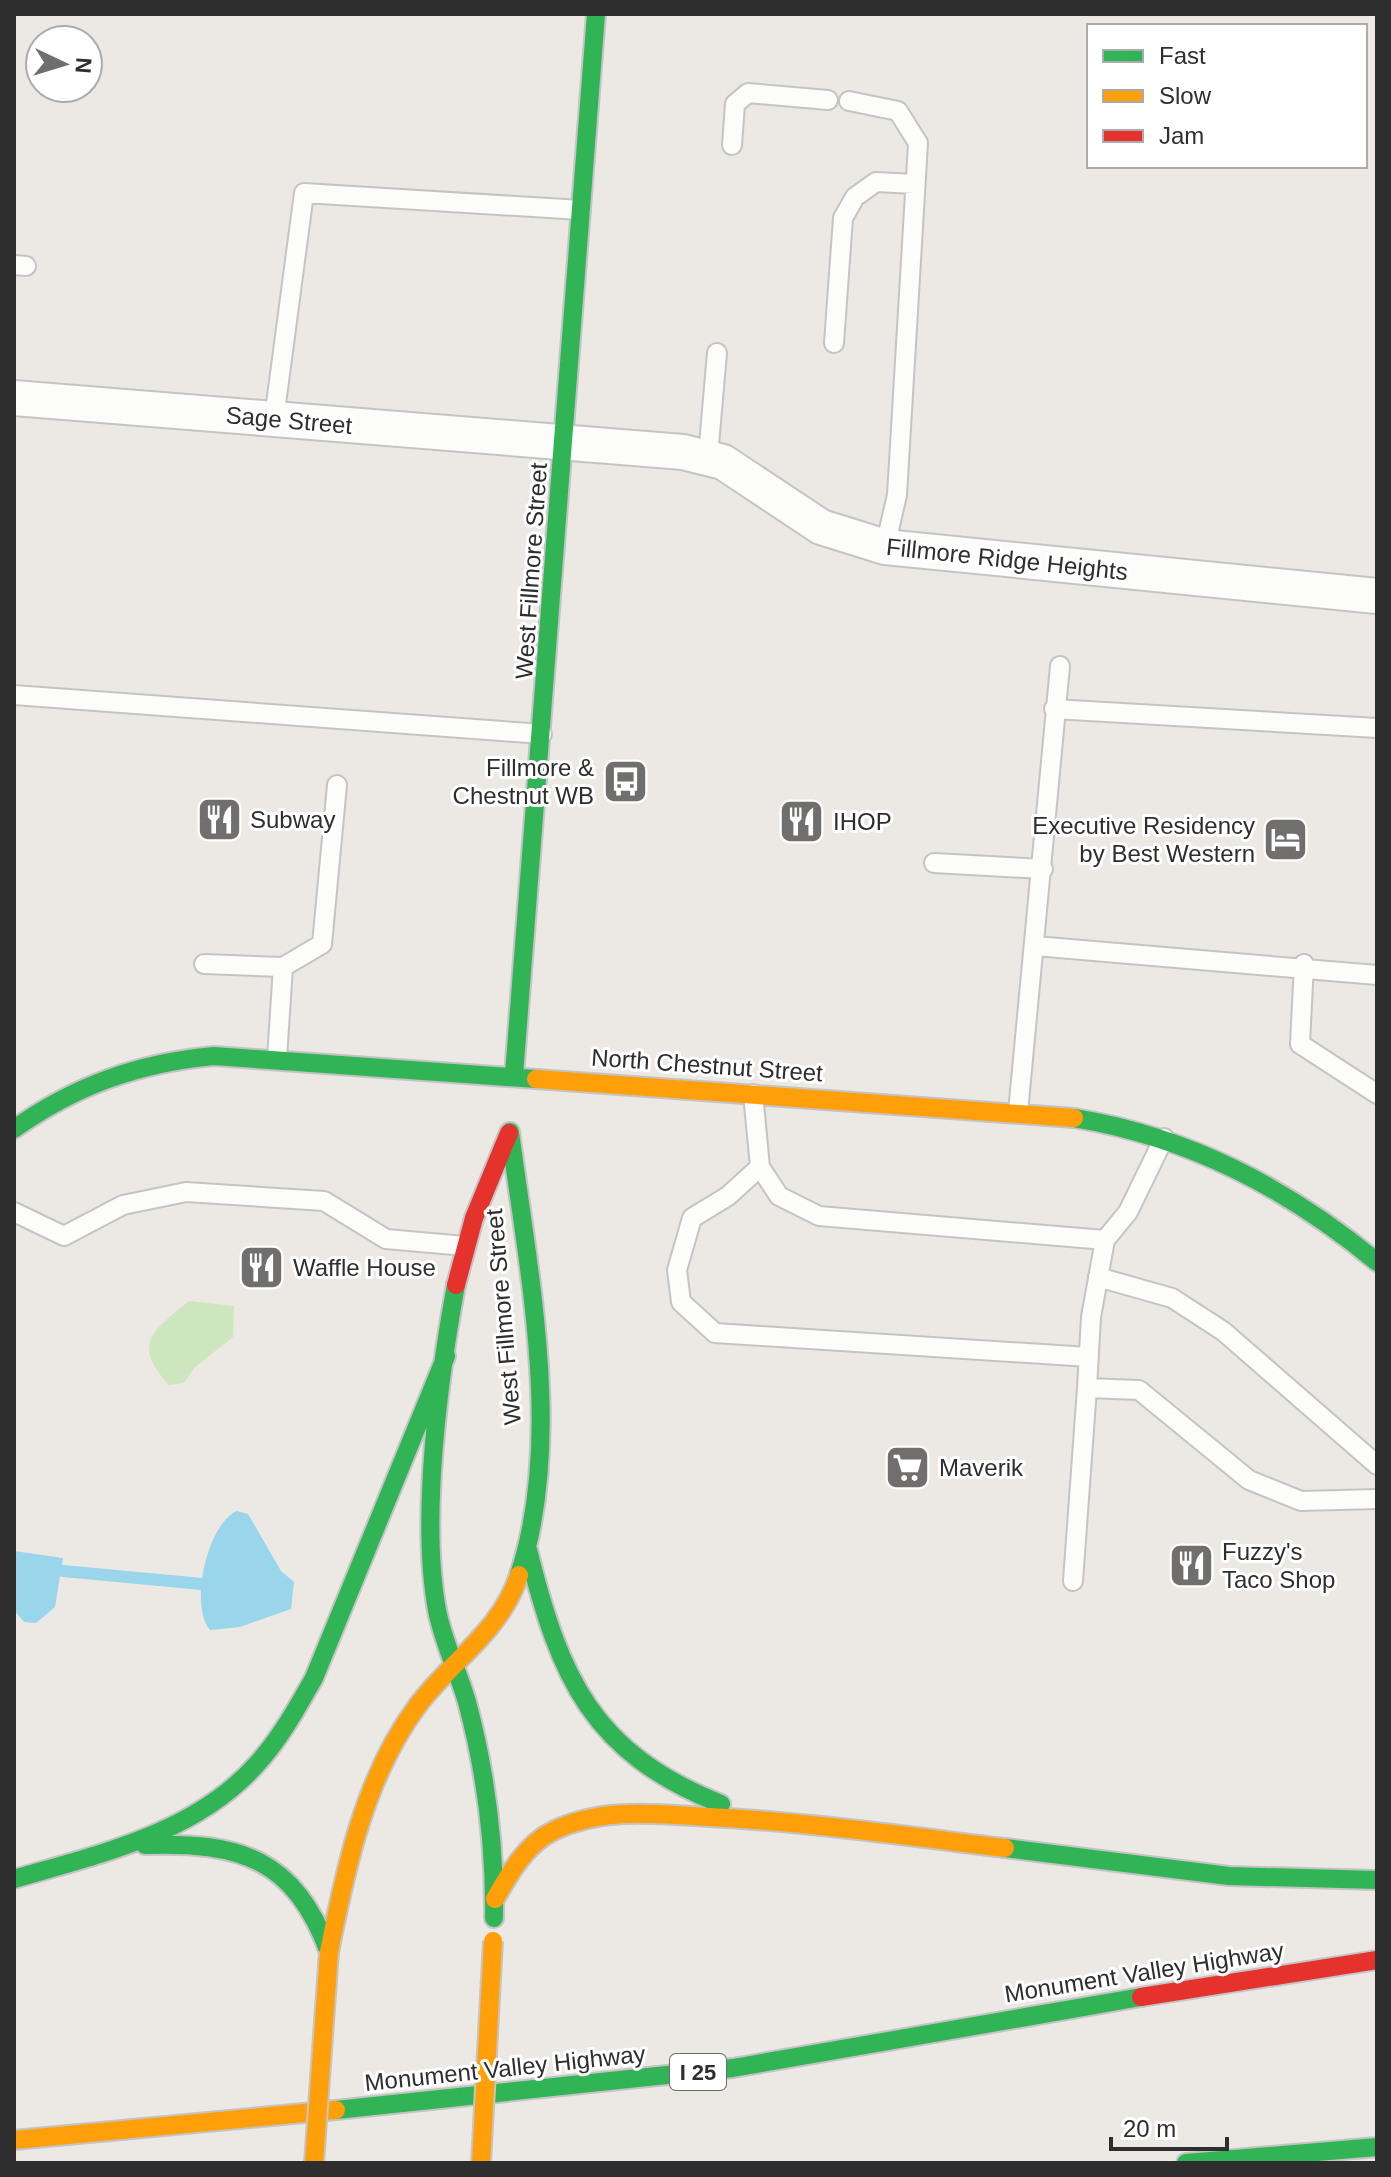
<svg xmlns="http://www.w3.org/2000/svg" width="1391" height="2177" font-family="Helvetica,sans-serif">
	<style>
		.green { fill: #cee6be }
		.water { fill: #99d6ec }
		.lines { fill: none; stroke-linecap: round; stroke-linejoin: round }
		.stream { stroke: #99d6ec; stroke-width: 12 }
		.lane-casing { stroke: #c5c4c5; stroke-width: 22 }
		.street-casing { stroke: #c5c4c5; stroke-width: 38 }
		.fast-casing { stroke: #c5c4c5; stroke-width: 22 }
		.slow-casing { stroke: #c5c4c5; stroke-width: 22 }
		.jam-casing { stroke: #c5c4c5; stroke-width: 22 }
		.lane { stroke: #fcfcfb; stroke-width: 18 }
		.street { stroke: #fcfcfb; stroke-width: 34 }
		.fast { stroke: #30b455; stroke-width: 18 }
		.slow { stroke: #ff9f0a; stroke-width: 18 }
		.jam { stroke: #e5322d; stroke-width: 18 }
		.slow-bridge-casing { stroke: #c6c5c4; stroke-width: 22; stroke-linecap: butt }
		.slow-bridge { stroke: #ff9f0a; stroke-width: 18 }
		.labels { text-anchor: middle; dominant-baseline: central; stroke-width: 6; stroke-linejoin: round; paint-order: stroke }
		.shield { fill: #fff; stroke: #6d6d6d; stroke-width: 2 }
		.shield-label { font-size: 22px; font-weight: bold; fill: #2e2e2e }
		.street-label { font-size: 24px; fill: #2e2e2e; stroke: #fff }
		.poi-label { font-size: 24px; fill: #2e2e2e; stroke: #fff; text-anchor: start }
	</style>
	<rect width="100%" height="100%" fill="#ece8e4"/>
	<path class="green" d="M189,1301l45,5 -1,31 -39,31 -10,15 -15,2c-38,-42 -16,-54 20,-84z"/>
	<path class="water" d="M237,1511l11,3 33,57 13,11 -3,27 -51,18 -30,3c-21,-24 -3,-106 27,-119z
		M14,1551l49,7 -8,49 -19,16 -12,-1 -10,-12z"/>
	<g class="lines">
		<path class="stream" d="M63,1571l139,13"/>
		<defs>
			<path id="lane" d="M849,101l49,10 20,32 -21,352 -12,52
				M732,145l3,-41 13,-11 80,7
				M14,265l12,1
				M834,343l9,-125 12,-21 21,-15 39,2
				M274,419l30,-226 277,17
				M708,456l9,-103
				M14,695l528,39
				M1054,709l323,19
				M934,863l109,6
				M1035,946l342,29
				M204,964l79,3
				M1304,964l-4,80 77,50
				M277,1058l6,-91 39,-23 15,-159
				M753,1094l7,73 19,29 40,20 286,24 23,-28 36,-74
				M1018,1112l42,-446
				M760,1167l-32,29 -36,22 -15,52 4,32 34,31 374,24
				M14,1212l50,24 59,-31 63,-13 138,9 62,38 79,7
				M1105,1240l-14,77 -4,71 52,2 110,90 52,21 76,-2
				M1098,1277l74,21 51,33 154,134
				M1073,1581l14,-193"/>
			<path id="street" d="M14,398l669,54 40,10 98,65 64,20 492,49"/>
			<path id="fast" d="M514,1075l82,-1061
				M1074,1118c116,19 213,70 303,144
				M14,1129c62,-44 125,-66 200,-73l322,23
				M510,1132c18,139 54,306 9,443
				M456,1285c-17,92 -36,233 -19,325 6,32 21,61 30,92 19,71 28,143 27,216
				M528,1550c32,128 64,203 193,254
				M145,1845c95,-3 149,13 184,107
				M1005,1848l224,28 148,4
				M14,1879c85,-25 180,-45 242,-114 24,-26 41,-57 58,-87l132,-322
				M336,2110l397,-42 408,-71
				M1186,2163l191,-16"/>
			<path id="slow" d="M536,1079l538,39
				M495,1899c14,-25 31,-55 58,-68 49,-24 103,-17 156,-14 99,5 197,19 296,31
				M329,1952c17,-86 36,-176 89,-247 35,-46 83,-74 101,-130
				M14,2140l322,-30"/>
			<path id="jam" d="M456,1285l18,-67 35,-85
				M1141,1997l236,-37"/>
		</defs>
		<use href="#lane" class="lane-casing"/>
		<use href="#street" class="street-casing"/>
		<use href="#fast" class="fast-casing"/>
		<use href="#slow" class="slow-casing"/>
		<use href="#jam" class="jam-casing"/>
		<use href="#lane" class="lane"/>
		<use href="#street" class="street"/>
		<use href="#fast" class="fast"/>
		<use href="#slow" class="slow"/>
		<use href="#jam" class="jam"/>
		<defs>
			<path id="slow-bridge" d="M314,2163l15,-211
				M481,2163l12,-222"/>
		</defs>
		<use href="#slow-bridge" class="slow-bridge-casing"/>
		<use href="#slow-bridge" class="slow-bridge"/>
	</g>
	<defs>
		<symbol id="bus-square" viewBox="-11 -11 22 22"><rect x="-9" y="-9" width="18" height="18" rx="4" fill="#706f6e" stroke="#fff"/><path d="M-5-6H5V4H4V6H2V4H-2V6H-4V4H-5ZM-3.5-4V0h7V-4ZM-3.5 1.2v1.5H-2V1.2ZM2 1.2v1.5H3.5V1.2Z" fill="#fff"/></symbol>
		<symbol id="restaurant-square" viewBox="-11 -11 22 22"><rect x="-9" y="-9" width="18" height="18" rx="4" fill="#706f6e" stroke="#fff"/><path d="M-5-6h1v4h1v-4h1v4h1v-4h1v5L-1.5 .5V6h-2V.5L-5-1ZM5-6V6H3V1.5H1.5Q1.5-4 5-6Z" fill="#fff"/></symbol>
		<symbol id="hotel-square" viewBox="-11 -11 22 22"><rect x="-9" y="-9" width="18" height="18" rx="4" fill="#706f6e" stroke="#fff"/><path d="M-6-4.5h1.5V1H6V5H4.5V3h-9V5H-6ZM-4 0a1.8 1.8 0 1 1 3.6 0ZM.5 0V-2.5h3Q6-2.5 6 0Z" fill="#fff"/></symbol>
		<symbol id="supermarket-square" viewBox="-11 -11 22 22"><rect x="-9" y="-9" width="18" height="18" rx="4" fill="#706f6e" stroke="#fff"/><path d="M-6-5.5h2.5l.6 2H6L4.5 2H-2.5L-4.4-4H-6ZM-1.5 3.2a1.3 1.3 0 1 0 .1 0ZM3 3.2a1.3 1.3 0 1 0 .1 0Z" fill="#fff"/></symbol>
	</defs>
	<g fill-rule="evenodd">
		<use href="#bus-square" x="600" y="756" width="51" height="51"/>
		<use href="#restaurant-square" x="194" y="794" width="51" height="51"/>
		<use href="#restaurant-square" x="776" y="796" width="51" height="51"/>
		<use href="#hotel-square" x="1260" y="814" width="51" height="51"/>
		<use href="#restaurant-square" x="236" y="1242" width="51" height="51"/>
		<use href="#supermarket-square" x="882" y="1442" width="51" height="51"/>
		<use href="#restaurant-square" x="1166" y="1540" width="51" height="51"/>
	</g>
	<g class="labels">
		<rect class="shield" x="670" y="2054" width="56" height="36" rx="6"/>
		<g class="shield-label">
			<text x="698" y="2072">I 25</text>
		</g>
		<g class="street-label">
			<text transform="translate(289 420) rotate(5)">Sage Street</text>
			<text transform="translate(1007 559) rotate(6)">Fillmore Ridge Heights</text>
			<text transform="translate(531 571) rotate(-86)">West Fillmore Street</text>
			<text transform="translate(707 1065) rotate(4)">North Chestnut Street</text>
			<text transform="translate(503 1317) rotate(-95)">West Fillmore Street</text>
			<text transform="translate(1144 1972) rotate(-9)">Monument Valley Highway</text>
			<text transform="translate(505 2068) rotate(-6)">Monument Valley Highway</text>
		</g>
		<g class="poi-label">
			<text x="594" y="767" text-anchor="end">Fillmore &amp;<tspan x="594" dy="28">Chestnut WB</tspan></text>
			<text x="250" y="819">Subway</text>
			<text x="833" y="821">IHOP</text>
			<text x="1255" y="825" text-anchor="end">Executive Residency<tspan x="1255" dy="28">by Best Western</tspan></text>
			<text x="293" y="1267">Waffle House</text>
			<text x="939" y="1467">Maverik</text>
			<text x="1222" y="1551">Fuzzy's<tspan x="1222" dy="28">Taco Shop</tspan></text>
		</g>
	</g>
	<rect width="1391" height="2177" fill="none" stroke="#2e2e2e" stroke-width="32"/>
	<rect x="1087" y="24" width="280" height="144" fill="#ffffff" stroke="#ababab" stroke-width="2"/>
	<rect x="1103" y="50" width="40" height="12" fill="#30b455" stroke="#ababab" stroke-width="2"/>
	<text x="1159" y="64" font-size="24" fill="#2e2e2e">Fast</text>
	<rect x="1103" y="90" width="40" height="12" fill="#ff9f0a" stroke="#ababab" stroke-width="2"/>
	<text x="1159" y="104" font-size="24" fill="#2e2e2e">Slow</text>
	<rect x="1103" y="130" width="40" height="12" fill="#e5322d" stroke="#ababab" stroke-width="2"/>
	<text x="1159" y="144" font-size="24" fill="#2e2e2e">Jam</text>
	<g transform="translate(64 64) rotate(94)"><circle r="38" fill="#ffffff" stroke="#ababab" stroke-width="2"/>
	<path d="M0-6L14 30L0 20L-14 30Z" fill="#706f6e"/>
	<text y="-12" font-size="22" font-weight="bold" text-anchor="middle" fill="#2e2e2e">N</text>
	</g>
	<path d="M1111 2137v12h116v-12" fill="none" stroke="#2e2e2e" stroke-width="4"/>
	<text x="1123" y="2137" font-size="24" fill="#2e2e2e" stroke="#ffffff" stroke-width="6" paint-order="stroke">20 m</text>
</svg>
